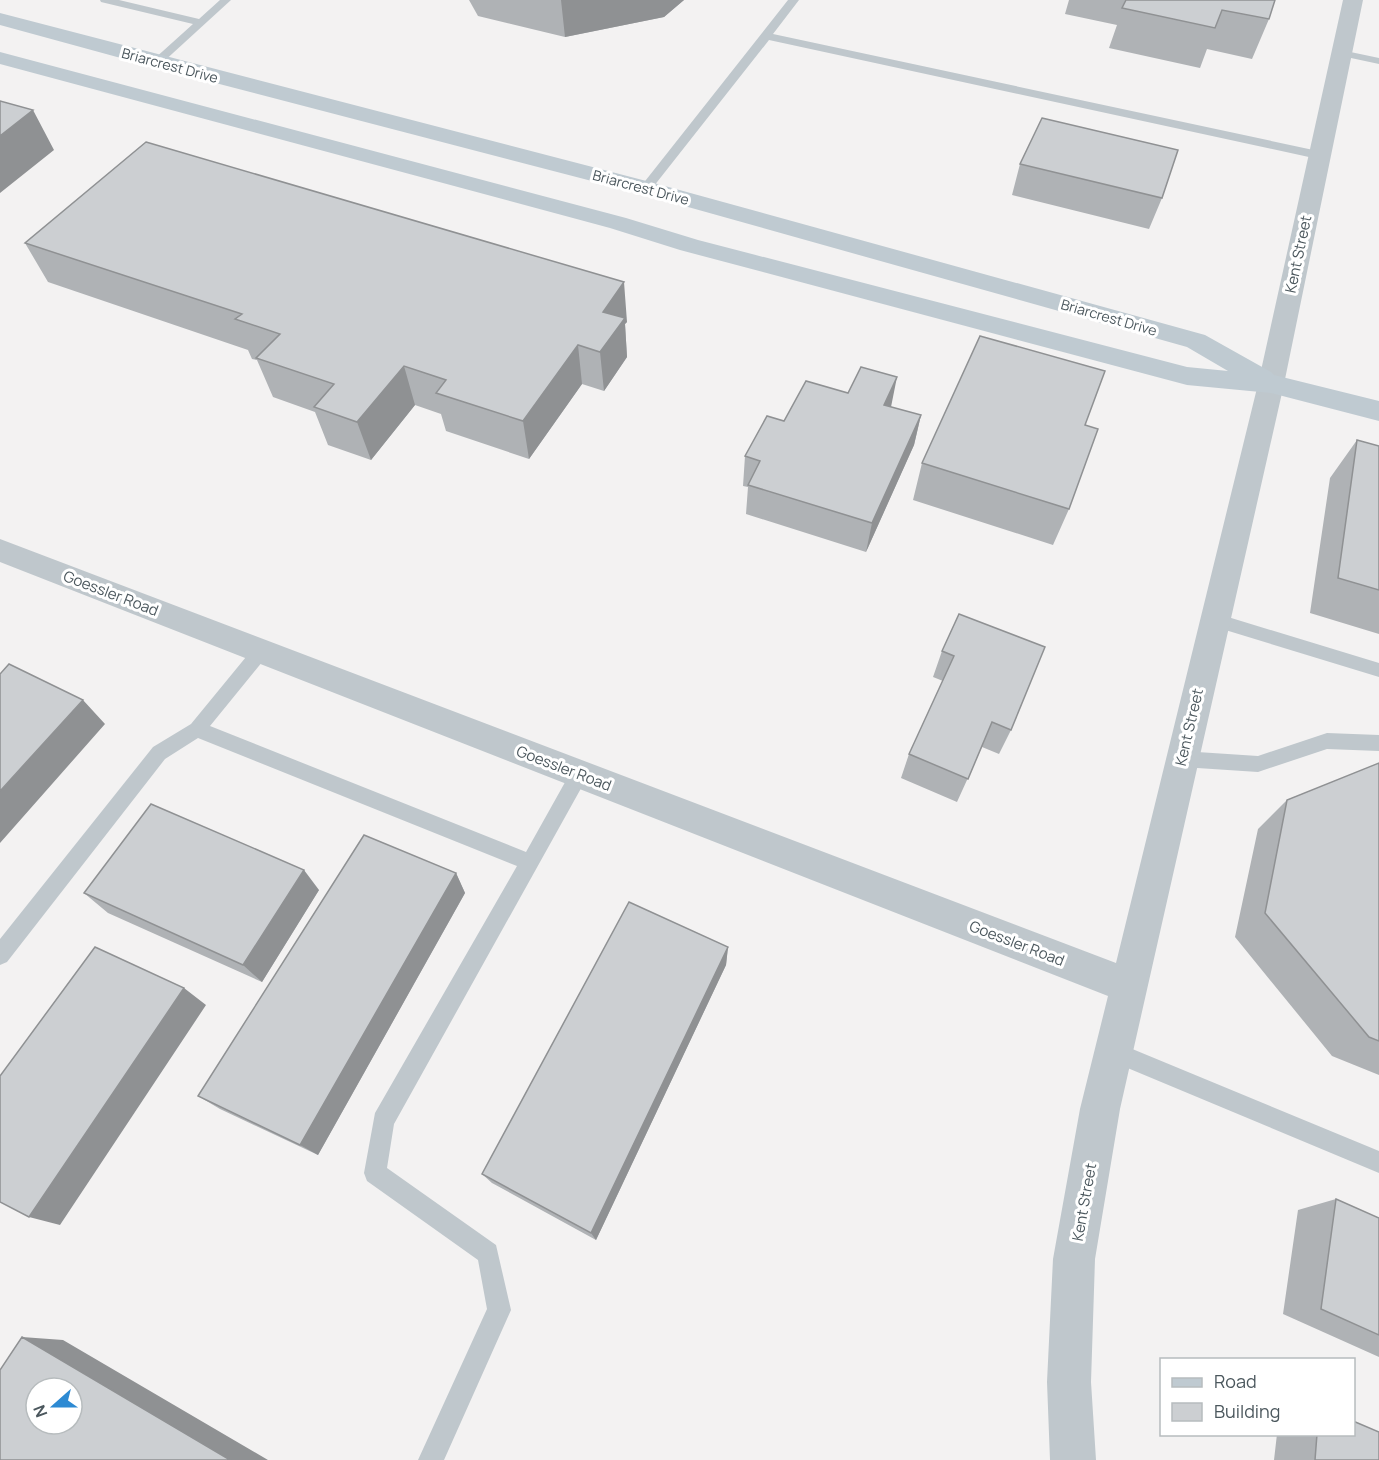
<svg xmlns="http://www.w3.org/2000/svg" width="1379" height="1460" font-family="Manrope,sans-serif">
	<style>
		.lines { fill: none; stroke-linecap: round; stroke-linejoin: round }
		.service { fill: #bfc7cc; fill-rule: evenodd }
		.minor { fill: #bfc7cc; fill-rule: evenodd }
		.secondary { fill: #bfcad1; fill-rule: evenodd }
		.wall { fill: #afb2b5 }
		.shaded-wall { fill: #8f9193 }
		.building { fill: #cccfd2; stroke: #8f9193; stroke-width: 1.5; fill-rule: evenodd }
		.labels { text-anchor: middle; dominant-baseline: central; stroke-width: 6; stroke-linejoin: round; paint-order: stroke }
		.far-street-label { font-size: 14px; fill: #4b575d; stroke: #fff }
		.street-label { font-size: 15px; fill: #4b575d; stroke: #fff }
	</style>
	<rect width="100%" height="100%" fill="#f3f2f2"/>
	<g class="lines">
		<path class="service" d="M100,0h19l80,19 21,-19h11l-70,64h-8v-4l40,-36 -92,-22z
			M788,0h11l-26,34 545,117 6,4 -6,4 -549,-119 -119,151h-8l-2,-3 2,-3z
			M1341,50l38,8v6l-42,-9v-4z
			M1215,613l164,50v14l-170,-52 -2,-5 2,-5z
			M261,644l6,2 3,5 -3,5 -57,70 316,126 47,-84 7,-2 7,2 2,6 -195,350 -7,44 109,77 15,65 -67,150h-26l69,-151 -9,-49 -111,-79 -3,-8 11,-60 142,-247 -319,-128 -33,21 -158,203 -7,3v-26l153,-192 38,-23 64,-78z
			M1327,733l52,2v16l-52,-2 -69,23 -76,-5 -6,-2 -3,-6 3,-6 6,-2 76,5z
			M1113,1041l266,110v22l-273,-114 -4,-7 4,-7z"/>
		<path class="minor" d="M1343,0h20l-79,384 -164,725 -25,150 -4,123 5,78h-46l-3,-78 6,-123 27,-150 28,-113 -1108,-434v-23l1116,424 142,-579z"/>
		<path class="secondary" d="M0,13l654,170 551,152 66,37 3,3 105,26v20l-108,-28 -84,-8 -507,-135 -70,-22 -610,-164v-12l626,166 72,22 489,127 41,4 -41,-24 -549,-154 -488,-127 -150,-41z"/>
	</g>
	<path class="wall" d="M469,0h215l-20,17 -99,20 -87,-21z
		M1069,0h206l-6,19 -17,40 -45,-10 -7,19 -91,-20 8,-23 -52,-11z
		M1020,164l142,34 -13,31 -137,-34z
		M25,243l602,79 -2,2 2,33 -23,34 -22,-7 -53,75 -83,-28 -5,-17 -26,-9 -44,55 -43,-15 -13,-33 -42,-15 -16,-37 -5,-1 -4,-9 -200,-68z
		M891,407l30,8 -7,30 -48,107 -120,-38 2,-27 -5,-1 2,-30 39,-35z
		M1085,425l-16,84 -16,36 -140,-45 9,-37z
		M1357,440l22,6v188l-69,-21 20,-135z
		M959,614l52,116 -12,24 -17,-7 -25,55 -56,-24 8,-24 34,-73 -10,-4 9,-26z
		M1379,763v312l-47,-19 -97,-119 23,-108 29,-29z
		M456,873l9,20 -147,262 -98,-46 -22,-13z
		M319,890l-57,92 -154,-69 -24,-20z
		M728,947l-2,18 -130,275 -104,-57 -10,-9z
		M1336,1199l43,19v139l-96,-43 15,-104z
		M1277,1434h76l26,26h-105z"/>
	<path class="shaded-wall" d="M561,0h123l-20,17 -99,20z
		M33,110l21,40 -54,43v-57z
		M624,282l3,40 -2,2 2,33 -23,34 -4,-39 3,-40z
		M578,345l4,39 -53,75 -6,-38z
		M404,366l11,39 -44,55 -14,-38z
		M897,377l-6,30 -7,-2z
		M921,415l-7,30 -48,107 6,-29z
		M83,700l22,24 -105,119v-52z
		M304,870l15,20 -57,92 -19,-17z
		M456,873l9,20 -147,262 -18,-10z
		M728,947l-2,18 -130,275 -5,-7z
		M184,988l22,17 -146,220 -31,-8z
		M22,1337l41,3 205,120h-38z"/>
	<path class="building" d="M1126,0h149l-6,19 -47,-9 -7,18 -93,-20z
		M0,101l33,9 -33,26z
		M1042,118l136,32 -16,48 -142,-34z
		M146,142l478,140 -21,30 22,6 -25,34 -22,-7 -55,76 -87,-28 10,-13 -42,-14 -47,56 -43,-15 20,-23 -78,-26 24,-24 -45,-15 7,-5 -217,-71z
		M980,336l125,35 -20,54 13,4 -29,80 -147,-46z
		M861,367l36,10 -13,28 37,10 -49,108 -124,-38 12,-24 -15,-5 22,-40 17,5 22,-40 42,12z
		M1357,440l22,6v144l-41,-12z
		M959,614l86,33 -34,83 -19,-8 -24,57 -59,-25 45,-98 -12,-5z
		M9,664l74,36 -83,91v-117z
		M1379,763v278l-10,-4 -104,-124 22,-113z
		M151,804l153,66 -61,95 -159,-72z
		M364,835l92,38 -156,272 -102,-49z
		M629,902l99,45 -137,286 -109,-59z
		M95,947l89,41 -155,229 -29,-15v-126z
		M1336,1199l43,19v117l-58,-26z
		M22,1337l208,123h-230v-90zM36,1388h36v36h-36z
		M1353,1421l26,11v28h-64l2,-26h36z"/>
	<g class="labels">
		<g class="far-street-label">
			<text transform="translate(170 65) rotate(15)">Briarcrest Drive</text>
			<text transform="translate(641 187) rotate(15)">Briarcrest Drive</text>
			<text transform="translate(1109 317) rotate(16)">Briarcrest Drive</text>
		</g>
		<g class="street-label">
			<text transform="translate(1298 254) rotate(-78)">Kent Street</text>
			<text transform="translate(111 593) rotate(21)">Goessler Road</text>
			<text transform="translate(1189 727) rotate(-77)">Kent Street</text>
			<text transform="translate(564 768) rotate(21)">Goessler Road</text>
			<text transform="translate(1017 943) rotate(21)">Goessler Road</text>
			<text transform="translate(1084 1202) rotate(-80)">Kent Street</text>
		</g>
	</g>
	<rect x="1160" y="1358" width="195" height="78" fill="#ffffff" stroke="#b7bcbe" stroke-width="1.5"/>
	<rect x="1172" y="1378" width="30" height="9" fill="#bfcad1" stroke="#b7bcbe" stroke-width="1.5"/>
	<text x="1214" y="1388" font-size="18" fill="#4b575d">Road</text>
	<rect x="1172" y="1403" width="30" height="18" fill="#cccfd2" stroke="#b7bcbe" stroke-width="1.5"/>
	<text x="1214" y="1418" font-size="18" fill="#4b575d">Building</text>
	<g transform="translate(54 1406) rotate(249)"><circle r="28" fill="#ffffff" stroke="#b7bcbe" stroke-width="1.5"/>
	<path d="M0-4.5L10 22L0 15L-10 22Z" fill="#2d8ad3"/>
	<text y="-9" font-size="16" font-weight="bold" text-anchor="middle" fill="#4b575d">N</text>
	</g>
</svg>
